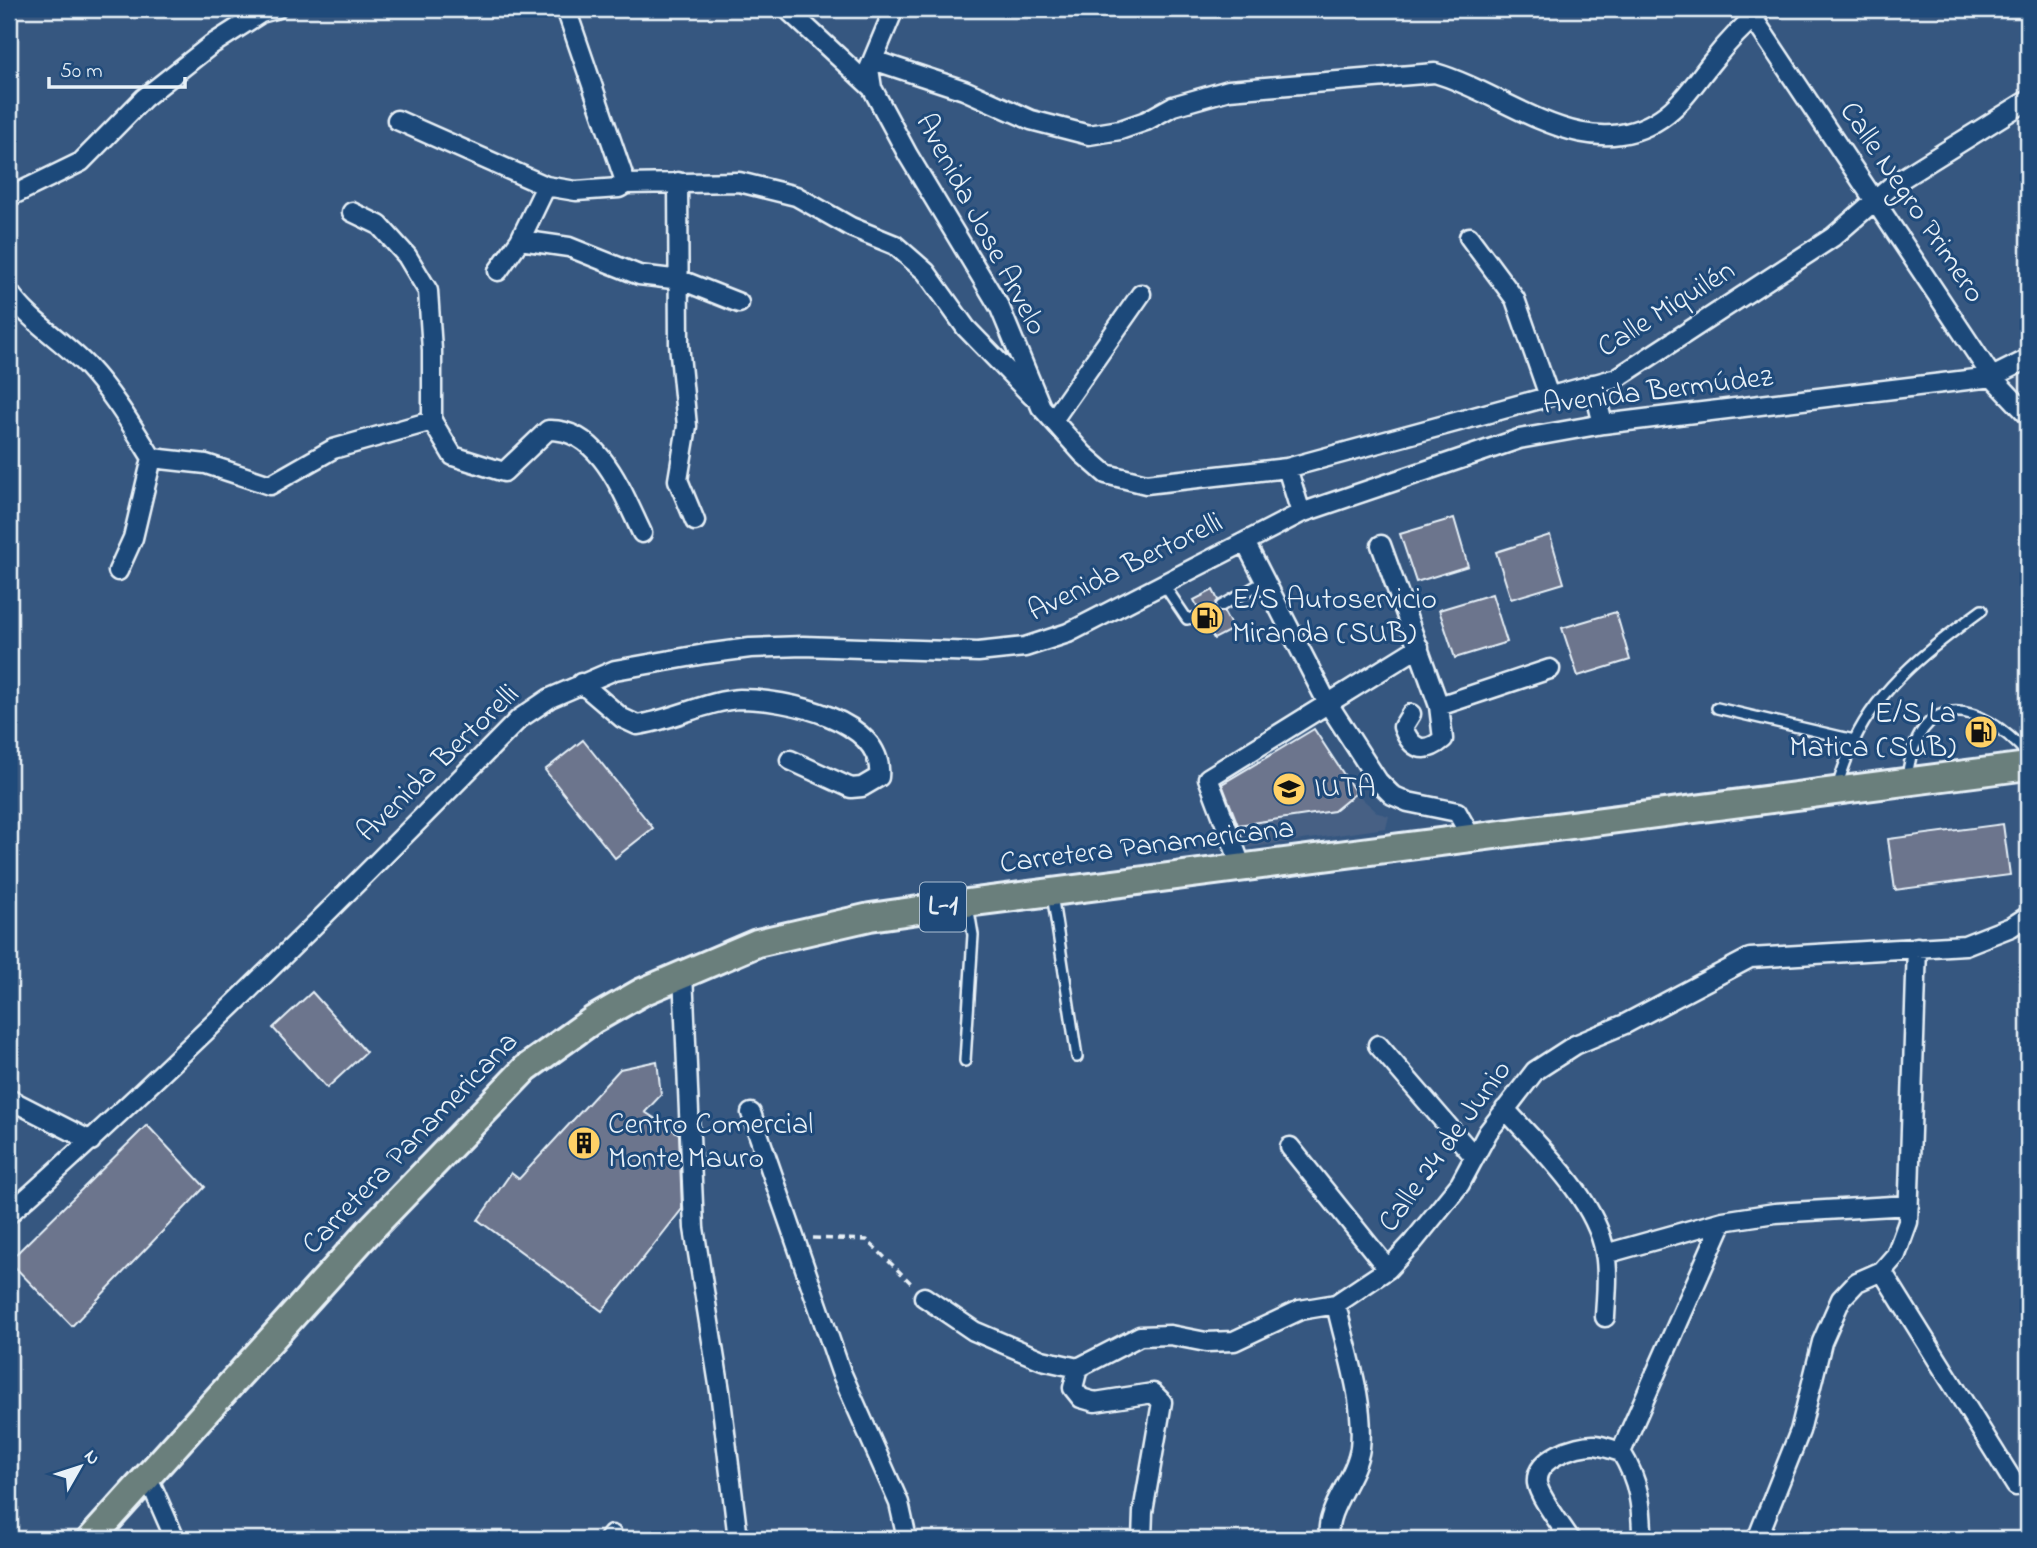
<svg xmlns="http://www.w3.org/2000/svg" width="2037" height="1548" font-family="'Indie Flower',sans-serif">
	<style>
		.built { fill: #466084 }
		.building { fill: #6c748d; stroke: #e8f1f8; stroke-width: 2 }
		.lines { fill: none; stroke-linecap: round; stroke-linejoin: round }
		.lane-casing { stroke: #e8f1f8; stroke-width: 14 }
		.street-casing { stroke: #e8f1f8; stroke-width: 23 }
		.primary-casing { stroke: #e8f1f8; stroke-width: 32 }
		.path { stroke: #e8f1f8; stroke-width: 3.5; stroke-dasharray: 7 5; stroke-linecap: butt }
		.lane { stroke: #1f4a7a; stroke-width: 9 }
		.street { stroke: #1f4a7a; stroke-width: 18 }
		.primary { stroke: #6b7f7c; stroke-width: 26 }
		.labels { text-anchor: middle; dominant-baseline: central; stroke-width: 6; stroke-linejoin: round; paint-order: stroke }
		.shield { fill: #1f4a7a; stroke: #acbfd2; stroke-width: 2 }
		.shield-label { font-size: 28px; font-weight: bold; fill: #e8f1f8 }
		.street-label { font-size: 30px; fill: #e8f1f8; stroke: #1f4a7a }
		.poi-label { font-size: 30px; fill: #e8f1f8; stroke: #1f4a7a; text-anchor: start }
	</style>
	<rect width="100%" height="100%" fill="#365780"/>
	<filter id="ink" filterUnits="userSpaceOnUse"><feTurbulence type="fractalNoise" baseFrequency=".0143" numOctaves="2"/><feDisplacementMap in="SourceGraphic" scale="14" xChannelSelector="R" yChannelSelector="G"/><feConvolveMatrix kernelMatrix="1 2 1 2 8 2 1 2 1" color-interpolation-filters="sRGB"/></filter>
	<g filter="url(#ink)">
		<path class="built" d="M1314,729l42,64 22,20 11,3 -3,12 -139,20 -25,-64z"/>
		<path class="building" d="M1454,518l14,48 -52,16 -16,-48z
			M1550,535l14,48 -53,16 -15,-47z
			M1213,590l5,10 -3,9 9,3 9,17 -19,10 -9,-17 4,-4 -1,-6 -9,-2 -5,-10z
			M1492,594l15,48 -52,16 -16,-48z
			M1616,612l14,48 -52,16 -16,-48z
			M1314,729l42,64 -22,18 -96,14 -16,-41z
			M583,740l70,88 -38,30 -70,-88z
			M2003,824l7,51 -115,15 -7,-51z
			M312,992l54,60 -39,36 -54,-60z
			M657,1061l4,34 -16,17 34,22 3,75 -80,102 -124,-91 33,-47 8,6 101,-110z
			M147,1125l58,62 -133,139 -63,-65z"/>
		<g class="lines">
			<defs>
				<path id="lane" d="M1164,585l23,34 15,-3
					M1221,606l44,-25
					M1717,708l137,32
					M1907,779c10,-90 71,-81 121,-24
					M1837,787c5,-15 10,-31 17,-46 26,-56 80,-96 128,-131
					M1052,894l25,163
					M965,1061l8,-126 -5,-30"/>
				<path id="street" d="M566,9l60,175
					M787,9l85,79
					M894,9l-25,60 3,19 36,67 92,153 41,99 42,47 23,20 40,10 141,-16 330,-90 216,-141 62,-54 133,-83
					M1753,18l239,359 36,38
					M873,60l91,30 67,30 58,15 31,-5 26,-9 27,-15 56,-16 206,-17c71,20 151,96 226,45 20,-13 35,-36 50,-55 15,-19 33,-38 52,-54
					M397,120l149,66 30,5 43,-3 7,-4 113,-2 57,14 55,31 44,18 31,27 40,56 66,68
					M678,182l1,162 8,82 -9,54 17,41
					M9,197l72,-35 63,-64 67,-53 50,-32 15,-4
					M352,212l27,13 28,31 21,35 4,59v71l21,35 51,16 44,-42c52,-2 75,64 94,103
					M1469,237l46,62 34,97
					M520,240l49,7 70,28 42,5 58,23
					M498,271l22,-31 26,-54
					M9,292c21,30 53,48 78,74 26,28 45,60 65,92l-19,80 -15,33
					M1593,384l10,40
					M1053,420l88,-126
					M152,458l54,6 64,21 63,-36 99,-28
					M1287,468l14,45
					M1245,542l82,160 51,79 14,14 16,7 49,10 15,27
					M1381,545l58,161 4,33c-19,16 -32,10 -40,-12l8,-13
					M581,683l41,35 15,7c32,-4 73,-25 103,-26 45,0 145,20 139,78l-17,10 -11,1 -61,-28
					M1439,706l111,-37
					M1242,868l-34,-90 211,-131
					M683,973l11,255 26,163 18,148
					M1378,1045l95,110
					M9,1099l82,42
					M1505,1109c35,39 91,90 100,144 4,21 1,43 0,64
					M751,1113l90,259 58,131 8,36
					M1290,1147l98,122
					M9,1214c177,-158 344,-326 510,-495l31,-21 65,-28 90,-16 45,-6 53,-2 175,6 47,-5 43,-14 233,-120 218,-74 84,-15 389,-47 36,-18
					M1605,1254l118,-33 52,-8 134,-8
					M1882,1271l134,215
					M924,1297l50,34 68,29 36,8 62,-32 30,-1 36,7 28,-1 66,-31 36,-6 52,-35 25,-27 47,-58 28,-52 47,-61 40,-26 50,-21 125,-66 215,-13 46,-18 17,-11
					M1078,1368l-5,20 8,10 14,4 58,-9 9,9 -19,110 -1,27
					M1621,1452l102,-231
					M148,1477l27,62
					M609,1539l3,-4
					M1329,1539c-5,-30 27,-60 31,-91 5,-47 -14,-98 -24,-144
					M1570,1539c-8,-13 -31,-42 -33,-56 -3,-24 39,-39 58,-38 9,1 18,5 26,7 18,29 21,54 21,87
					M1757,1539l43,-108 22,-89 19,-43 16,-17 25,-11 14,-16 12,-33 9,-275"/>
				<path id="primary" d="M91,1539l280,-310 155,-161 67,-48 49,-28 115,-49 113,-26 97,-14 1061,-137"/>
			</defs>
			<use href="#lane" class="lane-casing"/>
			<use href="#street" class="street-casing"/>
			<use href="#primary" class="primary-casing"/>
			<path class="path" d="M813,1238l54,2 46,45"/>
			<use href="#lane" class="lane"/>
			<use href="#street" class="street"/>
			<use href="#primary" class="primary"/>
		</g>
	</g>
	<defs>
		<symbol id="fuel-disc" viewBox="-11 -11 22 22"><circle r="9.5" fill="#ffd166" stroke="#1f4a7a"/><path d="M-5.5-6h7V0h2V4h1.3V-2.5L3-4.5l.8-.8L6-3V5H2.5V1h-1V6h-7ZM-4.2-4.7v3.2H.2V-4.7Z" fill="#111"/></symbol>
		<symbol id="university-disc" viewBox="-11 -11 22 22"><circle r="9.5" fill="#ffd166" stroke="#1f4a7a"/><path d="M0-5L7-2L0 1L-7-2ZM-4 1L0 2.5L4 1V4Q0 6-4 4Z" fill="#111"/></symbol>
		<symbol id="building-disc" viewBox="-11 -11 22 22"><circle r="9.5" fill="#ffd166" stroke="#1f4a7a"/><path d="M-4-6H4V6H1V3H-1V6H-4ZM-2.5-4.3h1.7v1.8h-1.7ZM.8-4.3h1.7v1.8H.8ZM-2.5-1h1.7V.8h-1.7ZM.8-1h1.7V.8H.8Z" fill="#111"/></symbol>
	</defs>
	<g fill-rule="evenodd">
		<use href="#fuel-disc" x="1188" y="599" width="38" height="38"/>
		<use href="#fuel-disc" x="1962" y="713" width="38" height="38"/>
		<use href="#university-disc" x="1270" y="770" width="38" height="38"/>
		<use href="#building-disc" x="565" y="1124" width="38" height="38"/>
	</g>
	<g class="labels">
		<rect class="shield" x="920" y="882.5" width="46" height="49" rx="5"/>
		<g class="shield-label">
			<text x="943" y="907">L-1</text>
		</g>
		<g class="street-label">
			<text transform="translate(1911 203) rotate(56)">Calle Negro Primero</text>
			<text transform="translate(980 225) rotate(62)">Avenida Jose Arvelo</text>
			<text transform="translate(1667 310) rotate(-32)">Calle Miquilén</text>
			<text transform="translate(1658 392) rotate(-7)">Avenida Bermúdez</text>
			<text transform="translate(1126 568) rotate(-26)">Avenida Bertorelli</text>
			<text transform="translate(439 764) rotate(-44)">Avenida Bertorelli</text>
			<text transform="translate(1147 847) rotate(-7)">Carretera Panamericana</text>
			<text transform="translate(411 1144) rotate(-46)">Carretera Panamericana</text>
			<text transform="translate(1446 1147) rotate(-54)">Calle 24 de Junio</text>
		</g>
		<g class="poi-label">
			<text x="1232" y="601">E/S Autoservicio<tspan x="1232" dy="34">Miranda (SUB)</tspan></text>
			<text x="1956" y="715" text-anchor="end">E/S La<tspan x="1956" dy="34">Matica (SUB)</tspan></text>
			<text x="1314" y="789">IUTA</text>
			<text x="608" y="1126">Centro Comercial<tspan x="608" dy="34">Monte Mauro</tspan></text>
		</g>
	</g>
	<rect width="2037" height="1548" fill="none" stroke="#1f4a7a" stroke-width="35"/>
	<rect x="18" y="18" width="2002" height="1513" fill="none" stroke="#e8f1f8" stroke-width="2.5" filter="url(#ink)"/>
	<g transform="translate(80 1467) rotate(51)" stroke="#1f4a7a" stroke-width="5" paint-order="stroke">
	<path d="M0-5L12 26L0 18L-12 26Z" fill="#e8f1f8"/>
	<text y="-10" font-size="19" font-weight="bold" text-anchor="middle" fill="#e8f1f8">N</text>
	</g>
	<path d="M49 77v10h136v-10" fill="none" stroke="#e8f1f8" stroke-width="3.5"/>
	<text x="60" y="77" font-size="21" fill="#e8f1f8" stroke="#1f4a7a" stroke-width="5" paint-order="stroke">50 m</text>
</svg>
